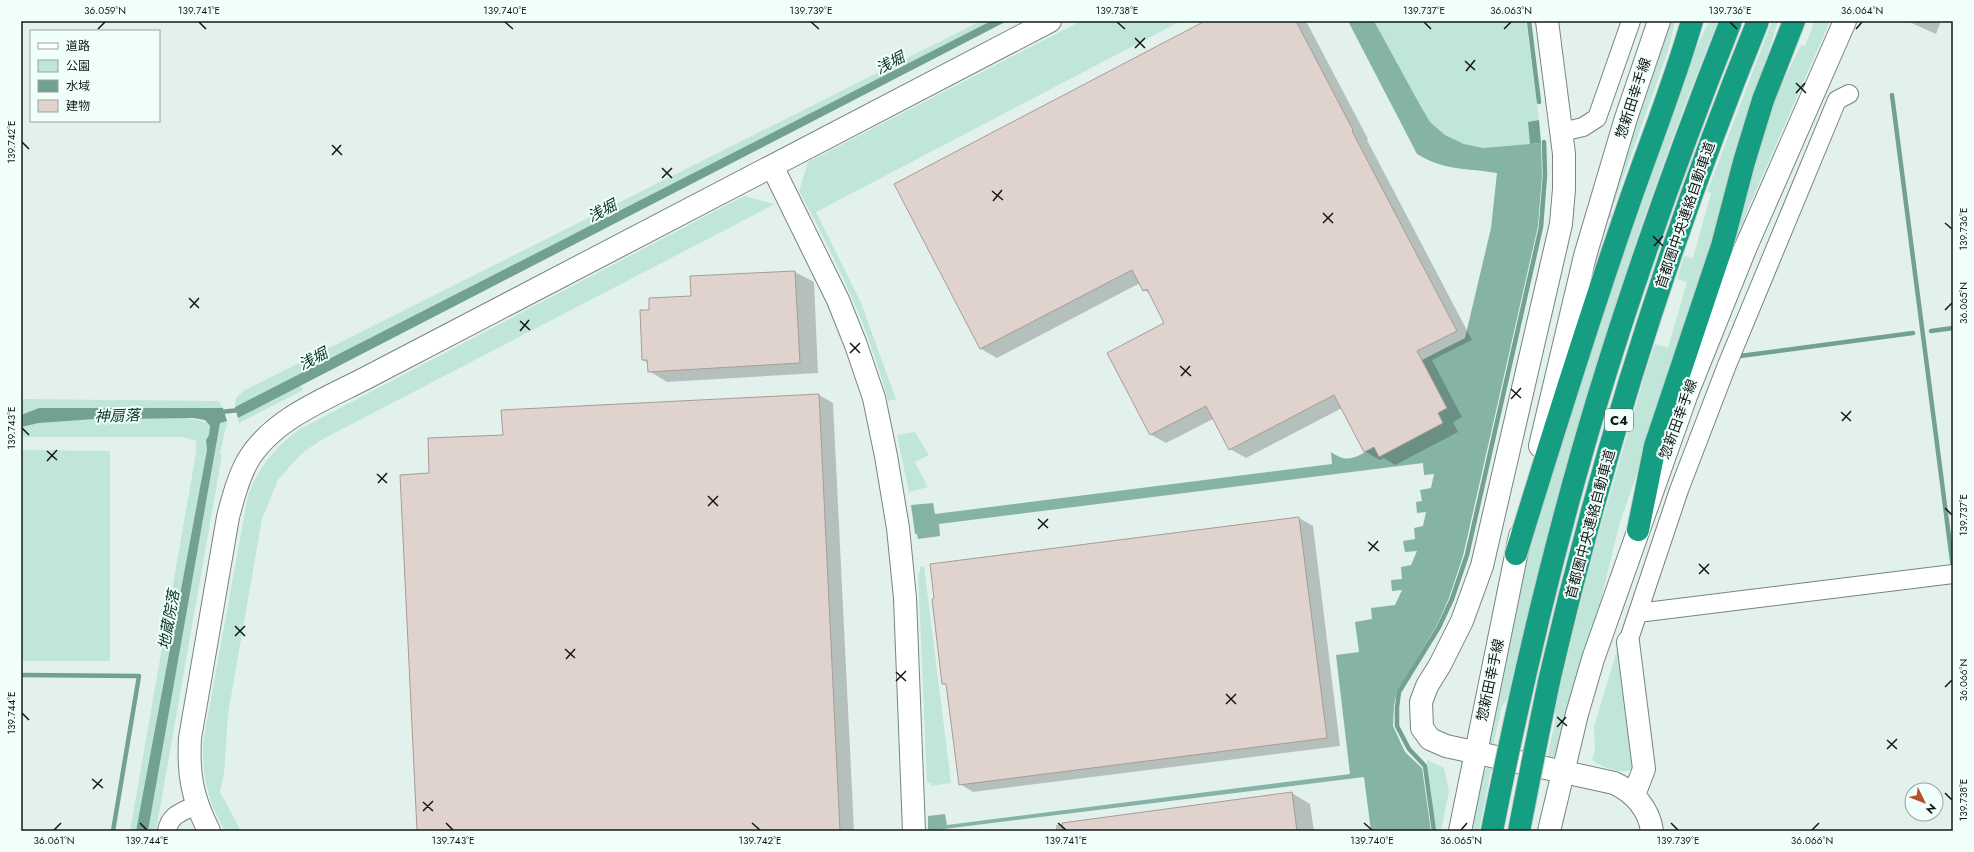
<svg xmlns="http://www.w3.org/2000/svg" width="1974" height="852" font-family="Jost,'Noto Sans JP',sans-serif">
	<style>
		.green { fill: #c0e5d9 }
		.forest { fill: #85b3a5 }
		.water { fill: #72a092 }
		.shadow { fill: #0003 }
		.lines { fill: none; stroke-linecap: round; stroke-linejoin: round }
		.stream { stroke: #72a092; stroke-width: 4.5 }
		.building { fill: #e0d3ce; stroke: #a79b96 }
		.minor-casing { stroke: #788480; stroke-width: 20 }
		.tertiary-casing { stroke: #788480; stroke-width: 24 }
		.secondary-casing { stroke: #788480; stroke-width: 24 }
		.motorway-casing { stroke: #cbcccc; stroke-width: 24 }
		.minor { stroke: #fff; stroke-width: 18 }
		.tertiary { stroke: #fff; stroke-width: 22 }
		.secondary { stroke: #fff; stroke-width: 22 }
		.motorway { stroke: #159e81; stroke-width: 22 }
		.motorway-bridge-casing { stroke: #cbcccc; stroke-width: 24; stroke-linecap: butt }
		.motorway-bridge { stroke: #159e81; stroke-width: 22 }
		.ticks { fill: none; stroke: #131817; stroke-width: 1.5 }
		.labels { text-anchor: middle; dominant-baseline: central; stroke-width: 4; stroke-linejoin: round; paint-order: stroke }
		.shield { fill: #f1fffa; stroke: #565d5b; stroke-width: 1 }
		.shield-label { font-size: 13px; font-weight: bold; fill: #131817 }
		.street-label { font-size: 14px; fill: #131817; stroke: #f1fffa }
		.water-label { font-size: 15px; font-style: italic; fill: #063228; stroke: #f1fffa }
		.neatline { fill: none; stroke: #131817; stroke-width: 1.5 }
		.ticks-label { font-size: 10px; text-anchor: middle; fill: #131817 }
	</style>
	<rect width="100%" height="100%" fill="#e3f1ec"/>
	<path class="green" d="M981,21h10l-756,386 1,-9 7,-7z
		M1081,21h100l-365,191 45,91 35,96 -8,2c-19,-74 -53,-143 -89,-210l9,-29z
		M1374,21h152l13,99 -11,2 2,22 -47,4 -19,-4 -19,-9 -15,-13 -10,-17z
		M1669,21h6l-7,30 -57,161 1,6 -5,-1 44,-146z
		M1709,21h9c-90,220 -156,449 -211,679l-5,6 -9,40 -5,-6 44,-212 74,-235 86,-236z
		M1772,21h6l-110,364 -49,140 -25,104 -38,126 -5,3h-4l9,-41 -2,-7 37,-150 54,-186 10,-30 13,4 19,-66 -10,-3 7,-23 9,2 18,-65 -4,-1z
		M1815,21h15l-83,190 -8,27 -4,-1 34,-121 8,-22 24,-49 4,1z
		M744,196l31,8 -454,236 -20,14 -23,26 -16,39 -34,195 -4,60 -4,18 21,39h-16c-17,-30 -23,-53 -22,-88l45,-248c11,-28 27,-48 52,-66z
		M300,385l3,5 -64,33 -1,-5z
		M21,399l197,2 5,7h-184l-18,7z
		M109,418c18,2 93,-6 101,8l-1,9 -3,5 1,10 -71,381h-6l66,-378v-12l-13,-4h-162v-10l18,-4z
		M227,421l1,4 -2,1 -6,28 2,1 -66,376h-8l72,-408z
		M915,432l14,23 -14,7 13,25 -19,5 -12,-57z
		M21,450l89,1v210h-89z
		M924,566l27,217 -20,3v-4l-4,1 -9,-211h2v-5z
		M1620,640l14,126 -2,3c-10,6 -31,-2 -40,-9l3,-10 -1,-23z
		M1427,760l17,8 5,23 -8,40h-5z
		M1487,768l4,1 -12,62h-9l11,-57z"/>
	<path class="forest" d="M1348,21h26l46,84 10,17 15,13 19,9 19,4 58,-5 1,33 -4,50 -75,330 -14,42 -12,27 -40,67 -3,13 -1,21 12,26 17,16 9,63h-60l-7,-54 -436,54v-15l17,-2 2,11 403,-51 -14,-119 23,-3 -4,-30 17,-3 -1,-11 24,-3 7,-15 -10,1 -1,-11 11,-1 -1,-12 10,-2 6,-14 -12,1 -2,-11 12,-2 -1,-11 9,-2 3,-14 -9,1 -1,-11 6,-1 -2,-11 11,-2 3,-14 -10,1 -1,-12 -484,61 1,12 -22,3 -1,-5h-2l-4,-29 22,-2 2,11 397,-50 -1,-12c18,13 26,4 43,-5l5,10 64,-34 -5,-10 9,-5 -25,-48 43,-22 26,-110 6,-55c-30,-5 -52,-2 -80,-19z"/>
	<path class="water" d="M991,21h16l-769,397 -3,-11z
		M1539,120l2,23 -11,1 -2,-22z
		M39,408h184l4,13 -7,2 -72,408h-12l71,-381 -1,-10 3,-5 1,-9 -5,-6 -12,-2 -72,1 -12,-1 -70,5 -18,4v-12z"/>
	<path class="shadow" d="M1208,21h98l62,118 -1,1 105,200 -40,20 30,57 -9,5 5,10 -63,33 -11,-7 -4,2 -16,-9 -22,-43 -96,50 -16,-9 -17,-30 -47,24 -16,-9 15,-111 -15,-29 -6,-4 -4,-7 -143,75 -16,-9 -86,-165z
		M1907,21h34l-5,13z
		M795,272l19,10 4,91 -151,9 -18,-11 -1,-8 -5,-3 7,-49 42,-14 -1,-20z
		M819,395l14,8 21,428h-436l12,-357 74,-39 -1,-24z
		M1299,518l14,8 27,220 -367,46 -13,-8 -13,-99 -4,-2z
		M1292,793l18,11 4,27h-258v-6z"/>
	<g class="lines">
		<path class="stream" d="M1529,21l10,81
			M1892,95l61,473
			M1931,331l22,-3
			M1740,356l173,-23
			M220,412l20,-2
			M21,675l118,1 -26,155
			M1434,831l-9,-65 -16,-17 -12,-23v-19l2,-15 40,-65 13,-28 15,-44 74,-328 4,-52 -1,-33"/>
	</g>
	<path class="building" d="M1205,21h91l57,109 -1,1 105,200 -40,20 30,57 -9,5 5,10 -64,34 -5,-10 -10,5 -30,-57 -105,55 -23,-44 -56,29 -43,-82 57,-30 -17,-34 -4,2 -11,-21 -152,79 -86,-165z
		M795,271l5,92 -152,9 -1,-12h-5l-2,-50h9v-12l42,-2 -1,-20z
		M819,394l21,437h-423l-17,-356 29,-2 -1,-35 75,-3 -2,-25z
		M1299,517l28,221 -368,47 -13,-101h-4l-10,-85 2,-1 -4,-34z
		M1292,792l5,39h-234l-1,-8z"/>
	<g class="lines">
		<defs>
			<path id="minor" d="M1562,132l21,-5 14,-9 34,-97
				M1638,613l315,-39
				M1628,642l51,-152 48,-125 110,-265 12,-6
				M167,831c3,-18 17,-19 31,-27"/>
			<path id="tertiary" d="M1547,21l17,133v35l-3,35 -79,342 -20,55 -22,44 -13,21 -6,16 1,26 8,11 16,7 168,37c20,9 35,26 38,48
				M772,166l66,134 18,45 18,53 12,58 12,72 7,70 9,233
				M1628,642l16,127 -10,26
				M209,831c-17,-34 -21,-56 -19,-93l38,-221c5,-19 10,-38 19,-55 24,-42 76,-62 117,-83l686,-358"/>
			<path id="secondary" d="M1540,446l45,-190 41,-138 33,-97
				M1460,831l60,-295
				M1549,831l28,-117 16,-55 93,-263 59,-147 100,-228"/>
			<path id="motorway" d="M1638,530l17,-84 67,-200 22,-84 19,-62 31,-79
				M1516,554c35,-114 70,-227 109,-339 22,-65 48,-128 67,-194"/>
		</defs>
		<use href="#minor" class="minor-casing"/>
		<use href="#tertiary" class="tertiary-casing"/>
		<use href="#secondary" class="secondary-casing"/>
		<use href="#motorway" class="motorway-casing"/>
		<use href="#minor" class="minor"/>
		<use href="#tertiary" class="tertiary"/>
		<use href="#secondary" class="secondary"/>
		<use href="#motorway" class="motorway"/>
		<defs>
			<path id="motorway-bridge" d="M1492,831c29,-146 63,-291 106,-433 39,-128 84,-253 133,-377
				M1519,831c10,-51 20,-103 31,-154 52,-224 122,-444 208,-656"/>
		</defs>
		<use href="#motorway-bridge" class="motorway-bridge-casing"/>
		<use href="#motorway-bridge" class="motorway-bridge"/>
	</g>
	<path class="ticks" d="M199,22l7,7M505,22l8,7M811,22l8,7M1117,22l8,7M1424,22l7,7M1730,22l7,7M98,29l7,-7M1504,29l7,-7M1856,29l6,-7M1135,38l10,10M1135,48l10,-10M1465,61l10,9M1466,71l9,-11M1796,83l10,10M1796,93l9,-10M22,142l7,7M332,145l10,10M332,155l9,-10M662,168l10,10M662,178l10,-10M992,191l11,9M993,201l9,-11M1323,213l10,10M1323,223l10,-10M1945,223l7,6M1653,236l10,10M1654,246l9,-10M189,298l10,10M190,308l9,-10M1945,310l7,-7M520,321l10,9M520,331l9,-11M850,343l10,10M850,353l10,-10M1180,366l11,10M1181,376l9,-10M1511,389l10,9M1511,399l10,-11M1841,412l10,9M1842,421l9,-10M22,428l7,7M47,451l10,9M47,461l10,-11M377,474l10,9M378,483l9,-10M708,496l10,10M708,506l10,-10M1945,508l7,7M1038,519l10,9M1038,529l10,-10M1368,542l11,9M1369,551l9,-10M1699,564l10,10M1699,574l10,-10M235,626l10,10M235,636l10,-10M565,649l10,9M566,659l9,-10M896,672l10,9M896,681l10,-10M1945,687l7,-7M1226,694l10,10M1226,704l10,-10M22,713l7,7M1557,717l10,9M1557,727l9,-10M1887,740l10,9M1887,749l10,-10M92,779l11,9M93,789l9,-10M1945,793l7,7M423,802l10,9M423,811l10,-10M140,823l7,7M446,823l7,7M752,823l8,7M1058,823l8,7M1364,823l8,7M1671,823l7,7M54,830l7,-7M1461,830l6,-7M1812,830l7,-7"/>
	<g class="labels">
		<rect class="shield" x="1605" y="409" width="28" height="22" rx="3"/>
		<g class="shield-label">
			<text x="1619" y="420">C4</text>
		</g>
		<g class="street-label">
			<text transform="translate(1633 98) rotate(-72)">惣新田幸手線</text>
			<text transform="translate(1685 215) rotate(-71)">首都圏中央連絡自動車道</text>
			<text transform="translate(1678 419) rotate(-70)">惣新田幸手線</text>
			<text transform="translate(1590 524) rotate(-75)">首都圏中央連絡自動車道</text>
			<text transform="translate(1490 680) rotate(-78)">惣新田幸手線</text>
		</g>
		<g class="water-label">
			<text transform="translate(890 63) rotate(-27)">浅堀</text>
			<text transform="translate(602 211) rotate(-27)">浅堀</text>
			<text transform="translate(313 359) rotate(-27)">浅堀</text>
			<text transform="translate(117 416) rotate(-2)">神扇落</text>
			<text transform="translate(169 620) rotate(-80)">地蔵院落</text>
		</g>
	</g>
	<rect width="1974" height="852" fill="none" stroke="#f1fffa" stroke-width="44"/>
	<rect x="30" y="30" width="130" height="92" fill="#f1fffa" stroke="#98a39f"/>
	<rect x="38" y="43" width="20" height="6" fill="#ffffff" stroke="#98a39f"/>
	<text x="66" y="50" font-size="12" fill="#131817">道路</text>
	<rect x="38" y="60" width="20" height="12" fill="#c0e5d9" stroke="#98a39f"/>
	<text x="66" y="70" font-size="12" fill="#131817">公園</text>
	<rect x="38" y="80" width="20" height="12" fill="#72a092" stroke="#98a39f"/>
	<text x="66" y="90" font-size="12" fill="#131817">水域</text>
	<rect x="38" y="100" width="20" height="12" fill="#e0d3ce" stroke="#98a39f"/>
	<text x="66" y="110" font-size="12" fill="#131817">建物</text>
	<g transform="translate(1924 802) rotate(133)"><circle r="19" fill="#f1fffa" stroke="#98a39f"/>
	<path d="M0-3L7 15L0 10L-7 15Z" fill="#b85226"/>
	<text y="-6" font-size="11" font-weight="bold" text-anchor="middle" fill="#131817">N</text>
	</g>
	<rect x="22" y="22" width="1930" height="808" class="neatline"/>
	<g class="ticks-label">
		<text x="105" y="14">36.059°N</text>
		<text x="199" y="14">139.741°E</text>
		<text x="505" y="14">139.740°E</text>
		<text x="811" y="14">139.739°E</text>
		<text x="1117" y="14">139.738°E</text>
		<text x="1424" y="14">139.737°E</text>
		<text x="1511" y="14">36.063°N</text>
		<text x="1730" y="14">139.736°E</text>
		<text x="1862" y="14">36.064°N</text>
		<text transform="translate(11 142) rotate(-90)" y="4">139.742°E</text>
		<text transform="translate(1963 229) rotate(-90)" y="4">139.736°E</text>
		<text transform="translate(1963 303) rotate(-90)" y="4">36.065°N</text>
		<text transform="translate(11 428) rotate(-90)" y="4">139.743°E</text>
		<text transform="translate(1963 515) rotate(-90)" y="4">139.737°E</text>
		<text transform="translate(1963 680) rotate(-90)" y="4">36.066°N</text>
		<text transform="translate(11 713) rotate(-90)" y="4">139.744°E</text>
		<text transform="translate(1963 800) rotate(-90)" y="4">139.738°E</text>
		<text x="54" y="844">36.061°N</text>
		<text x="147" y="844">139.744°E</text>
		<text x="453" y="844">139.743°E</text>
		<text x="760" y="844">139.742°E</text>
		<text x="1066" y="844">139.741°E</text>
		<text x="1372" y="844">139.740°E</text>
		<text x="1461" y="844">36.065°N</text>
		<text x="1678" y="844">139.739°E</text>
		<text x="1812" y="844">36.066°N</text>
	</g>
</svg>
